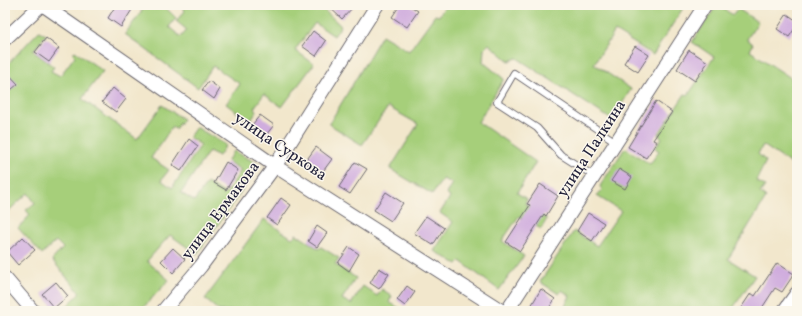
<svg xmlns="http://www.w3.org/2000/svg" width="802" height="316" font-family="Vollkorn,serif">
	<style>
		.green { fill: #a6cf7a; stroke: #64785a }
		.building { fill: #d0adde }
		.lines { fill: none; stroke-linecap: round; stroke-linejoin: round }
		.lane-casing { stroke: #6b676e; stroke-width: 8 }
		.street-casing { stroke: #6b676e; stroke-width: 15 }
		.lane { stroke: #fff; stroke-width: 6 }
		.street { stroke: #fff; stroke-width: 13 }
		.labels { text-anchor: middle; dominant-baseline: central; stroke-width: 3; stroke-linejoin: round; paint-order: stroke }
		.street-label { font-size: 16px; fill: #22223b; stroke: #fbf7ec }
	</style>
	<rect width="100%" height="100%" fill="#fbf7ec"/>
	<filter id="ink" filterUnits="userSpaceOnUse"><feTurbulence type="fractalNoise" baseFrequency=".025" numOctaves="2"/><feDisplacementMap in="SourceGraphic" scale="8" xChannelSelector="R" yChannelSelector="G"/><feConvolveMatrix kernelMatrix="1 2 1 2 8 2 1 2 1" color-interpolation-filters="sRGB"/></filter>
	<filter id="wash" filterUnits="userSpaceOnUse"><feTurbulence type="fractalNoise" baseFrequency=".012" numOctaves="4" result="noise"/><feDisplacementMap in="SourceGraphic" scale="16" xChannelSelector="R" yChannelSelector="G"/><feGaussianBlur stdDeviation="0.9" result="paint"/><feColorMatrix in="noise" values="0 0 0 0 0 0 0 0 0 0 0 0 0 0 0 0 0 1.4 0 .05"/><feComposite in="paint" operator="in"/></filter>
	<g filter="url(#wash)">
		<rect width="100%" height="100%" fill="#f2e7cc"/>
		<path class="green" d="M146,5h17l13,13 -7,9 12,10 6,-7 -11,-9 9,-10 -6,-6h145l-2,3 19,18 -7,10 -19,-13 -20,27 19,14 -32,43 -18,-13 -10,14 3,3 -7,11 -24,-18 14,-20 -27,-18 -15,22 -73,-54z
			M446,5h239l-32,50 -38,-24 -21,33 37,25 -19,31 -95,-62 -8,3 -20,-17 -5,5 -1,13 21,17 -26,43 58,40 -19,31 10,6 -2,5 22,15 -6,10 -22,-13 -17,25 22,15 -25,34 -39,-29 -3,3 -23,-13 19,-29 -13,-9 10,-16 -4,-3 6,-11 -9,-4 -11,15 -42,-25 28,-45 -30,-17 -26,38 -33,-21 53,-89 27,16 26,-36 4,1z
			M717,5l16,10 5,-6 20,13 -11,17 6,5 -3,7 47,31v86l-34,-23 -5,9 8,7 -10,20 9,5 -5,7 6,5 -38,61 27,17 -24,35h-158l-8,-5 5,-10 -8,-6 -3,4 -19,-12 34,-51 23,15 24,-35 -24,-15 5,-6 -2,-4 25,-38 25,16 9,-13 -4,-3 7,-10 -4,-3 27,-41 3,1 26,-38 -22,-15z
			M39,31l7,4 -13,16 21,16 -3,4 9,5 15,-20 -2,-2 2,-3 28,20 -21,28 55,40 25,-34 21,14 -7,10 -4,-2 -21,31 18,12 -8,10 11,8 29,-43 -12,-8 7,-10 30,18 -7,11 -10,-5 -28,42 13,8 13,-18 19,11 15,-24 -14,-9 7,-10 26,14 -63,89 -27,-19 -23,26 22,19 -29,31h-42l-3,-3 -4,3h-29l18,-18 -28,-33 11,-12 -7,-7 -14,13 -24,-26 12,-13 -4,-5 9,-7 -7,-10 -23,21v-143l2,-1 -2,-3z
			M264,219l28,19 4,-4 23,15 2,-2 18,11 -4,6 21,14 -14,21 9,5 12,-18 14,10 5,-7 10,7 -3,6 15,9h-185l-14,-12z"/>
		<g id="blocks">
			<path class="building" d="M116,5h12l5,3 -12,19 -13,-9z
				M327,5h28l-13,14z
				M400,5h9l9,6 -11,16 -15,-10z
				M787,14l10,7v4l-8,12 -12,-8z
				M313,31l13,10 -10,15 -14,-10z
				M46,38l13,10 -10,14 -14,-10z
				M635,46l14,9 -11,17 -14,-9z
				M689,50l19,12 -13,19 -18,-12z
				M5,70l13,14 -13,11z
				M209,81l11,8 -6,10 -12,-9z
				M113,88l13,11 -10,13 -14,-10z
				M656,101l16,11 -19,28 4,2 -11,16 -18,-11z
				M260,115l14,10 -8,10 -14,-10z
				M189,139l9,7 -17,25 -9,-6z
				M316,147l16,12 -11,15 -16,-12z
				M226,162l12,8 -12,20 -12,-7z
				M355,162l12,7 -17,25 -11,-7z
				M619,169l13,8 -7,12 -14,-8z
				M540,184l18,12 -12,20 -2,-2 -24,37 -14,-9 24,-37 -3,-1z
				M386,192l17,11 -12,18 -17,-11z
				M281,198l10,7 -14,20 -10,-7z
				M588,213l16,10 -12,18 -15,-10z
				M426,216l18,12 -11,17 -19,-12z
				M317,226l10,7 -10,14 -9,-6z
				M23,237l12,13 -17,15 -11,-13z
				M349,247l10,7 -10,17 -11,-8z
				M173,248l12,11 -12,14 -12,-12z
				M777,263l17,11 -12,18 -7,-4 -15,23h-21l12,-18 4,3z
				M379,268l10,6 -10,15 -9,-6z
				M56,282l12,14 -14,12 -12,-14z
				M407,286l8,6 -10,14 -8,-6z
				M541,289l14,10 -8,12h-8l-8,-5z"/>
		</g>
	</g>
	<g filter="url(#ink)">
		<use href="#blocks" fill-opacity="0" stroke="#6b676e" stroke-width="1"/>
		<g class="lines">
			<defs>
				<path id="lane" d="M594,176l-33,-21 -24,-27 -40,-26 17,-29 102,69"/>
				<path id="street" d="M43,5l232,161 227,145
					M5,39l36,-34
					M5,278l28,33
					M163,311l38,-45 74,-100 102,-161
					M507,311l198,-306
					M784,311l13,-18"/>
			</defs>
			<use href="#lane" class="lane-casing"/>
			<use href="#street" class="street-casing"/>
			<use href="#lane" class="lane"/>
			<use href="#street" class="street"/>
		</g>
	</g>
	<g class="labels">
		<g class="street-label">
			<text transform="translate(280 147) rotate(34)">улица Суркова</text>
			<text transform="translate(592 149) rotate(-57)">улица Палкина</text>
			<text transform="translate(221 211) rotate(-53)">улица Ермакова</text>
		</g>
	</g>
	<rect width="802" height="316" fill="none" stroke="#fbf7ec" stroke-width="20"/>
</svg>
